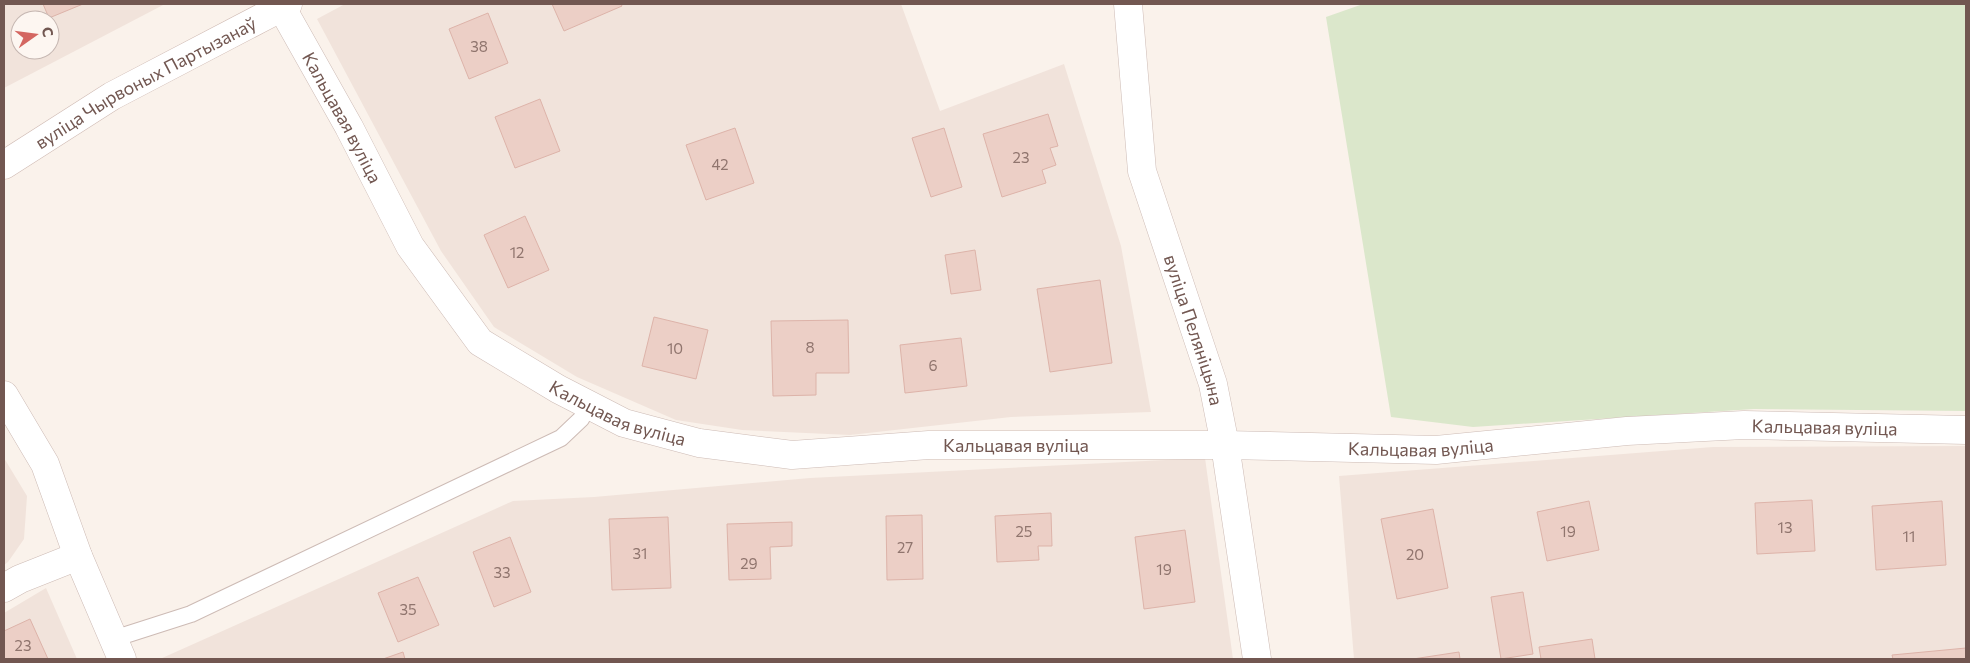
<svg xmlns="http://www.w3.org/2000/svg" width="1970" height="663" font-family="Commissioner,sans-serif">
	<style>
		.residential { fill: #f1e3db; fill-rule: evenodd }
		.green { fill: #dbe7cb }
		.building { fill: #eccfc6; stroke: #ddb3a9 }
		.lines { fill: none; stroke-linecap: round; stroke-linejoin: round }
		.lane-casing { stroke: #cdbbb5; stroke-width: 18 }
		.street-casing { stroke: #cdbbb5; stroke-width: 29 }
		.secondary-casing { stroke: #cfbab3; stroke-width: 29 }
		.lane { stroke: #fff; stroke-width: 16 }
		.street { stroke: #fff; stroke-width: 28 }
		.secondary { stroke: #fff; stroke-width: 28 }
		.labels { text-anchor: middle; dominant-baseline: central; stroke-width: 5; stroke-linejoin: round; paint-order: stroke }
		.number-label { font-size: 15px; fill: #90756e }
		.street-label { font-size: 18px; fill: #725751; stroke: #fdf6f1 }
	</style>
	<rect width="100%" height="100%" fill="#faf2eb"/>
	<path class="residential" d="M4,4h161l-161,84zM20,20h30v30h-30z
		M345,4h556l39,107 124,-47 57,182 30,166 -140,5 -161,18 -108,-5 -66,-10 -99,-43 -83,-50 -53,-76 -124,-232z
		M1966,446v213h-612l-15,-183 374,-29z
		M4,458l23,38 -3,43 -16,23 -4,3z
		M1205,458l28,201h-1073l353,-158 81,-4 216,-19z
		M46,588l31,71h-73v-46z"/>
	<path class="green" d="M1363,4h603v407l-212,-2 -281,18 -82,-10 -65,-400z"/>
	<path class="building" d="M43,4h40l-34,14z
		M552,4h69l1,2 -58,25z
		M488,13l20,50 -39,16 -20,-50z
		M540,99l20,52 -45,17 -20,-51z
		M1048,114l10,32 -8,2 6,17 -14,5 4,13 -44,14 -19,-63z
		M735,128l19,55 -48,17 -20,-55z
		M944,128l18,59 -31,10 -19,-59z
		M525,216l24,54 -41,18 -24,-53z
		M975,250l6,40 -30,4 -6,-39z
		M1100,280l12,83 -62,9 -13,-83z
		M654,317l54,13 -12,49 -54,-13z
		M848,320l1,53h-33v22l-43,1 -2,-75z
		M961,338l6,48 -62,7 -5,-48z
		M1812,500l3,51 -58,3 -2,-51z
		M1589,501l10,49 -52,11 -10,-49z
		M1942,501l4,64 -70,5 -4,-64z
		M1433,509l15,79 -51,11 -16,-80z
		M1051,513l1,33h-14l1,14 -42,2 -2,-46z
		M922,515l1,64 -36,1 -1,-64z
		M668,517l3,71 -59,2 -3,-71z
		M792,522v24l-22,1 1,32 -42,1 -2,-56z
		M1185,530l10,72 -51,7 -9,-72z
		M510,537l21,55 -37,15 -21,-55z
		M418,577l21,48 -41,17 -20,-49z
		M1523,592l10,62 -32,5 -10,-62z
		M30,619l18,40h-44v-28z
		M1592,639l3,20h-54l-2,-12z
		M1966,648v11h-73l-1,-4z
		M403,652l2,7h-22z
		M1459,652l1,7h-47z"/>
	<g class="lines">
		<defs>
			<path id="lane" d="M113,639l78,-25 370,-176 20,-19 8,-14"/>
			<g id="street">
				<path id="s1" d="M1128,4l14,167 71,213 12,61 32,214"/>
				<path id="s2" d="M282,8l67,119 61,119 70,96 78,47 66,34 75,20 93,12 137,-10h296l211,5 191,-19 117,-6 222,5"/>
				<path d="M4,395l41,69 33,92 44,103"/>
				<path d="M4,588l16,-9 58,-23"/>
			</g>
			<g id="secondary">
				<path id="s3" d="M4,165l108,-69 176,-92"/>
			</g>
		</defs>
		<use href="#lane" class="lane-casing"/>
		<use href="#street" class="street-casing"/>
		<use href="#secondary" class="secondary-casing"/>
		<use href="#lane" class="lane"/>
		<use href="#street" class="street"/>
		<use href="#secondary" class="secondary"/>
	</g>
	<g class="labels">
		<g class="number-label">
			<text x="479" y="46">38</text>
			<text x="1021" y="157">23</text>
			<text x="720" y="164">42</text>
			<text x="517" y="252">12</text>
			<text x="810" y="347">8</text>
			<text x="675" y="348">10</text>
			<text x="933" y="365">6</text>
			<text x="1785" y="527">13</text>
			<text x="1024" y="531">25</text>
			<text x="1568" y="531">19</text>
			<text x="1909" y="536">11</text>
			<text x="905" y="547">27</text>
			<text x="640" y="553">31</text>
			<text x="1415" y="554">20</text>
			<text x="749" y="563">29</text>
			<text x="1164" y="569">19</text>
			<text x="502" y="572">33</text>
			<text x="408" y="609">35</text>
			<text x="23" y="645">23</text>
		</g>
		<g class="street-label">
			<text stroke="none"><textPath href="#s3" startOffset="164">вуліца Чырвоных Партызанаў</textPath></text>
			<text stroke="none"><textPath href="#s2" startOffset="125">Кальцавая вуліца</textPath></text>
			<text stroke="none"><textPath href="#s1" startOffset="335">вуліца Пеляніцына</textPath></text>
			<text stroke="none"><textPath href="#s2" startOffset="545">Кальцавая вуліца</textPath></text>
			<text stroke="none"><textPath href="#s2" startOffset="1760">Кальцавая вуліца</textPath></text>
			<text stroke="none"><textPath href="#s2" startOffset="950">Кальцавая вуліца</textPath></text>
			<text stroke="none"><textPath href="#s2" startOffset="1355">Кальцавая вуліца</textPath></text>
		</g>
	</g>
	<rect width="1970" height="663" fill="none" stroke="#725751" stroke-width="10"/>
	<g transform="translate(35 35) rotate(76)"><circle r="24" fill="#fdf6f1" stroke="#c5b6b1"/>
	<path d="M0-4L9 19L0 12L-9 19Z" fill="#d46661"/>
	<text y="-8" font-size="14" font-weight="bold" text-anchor="middle" fill="#725751">С</text>
	</g>
</svg>
